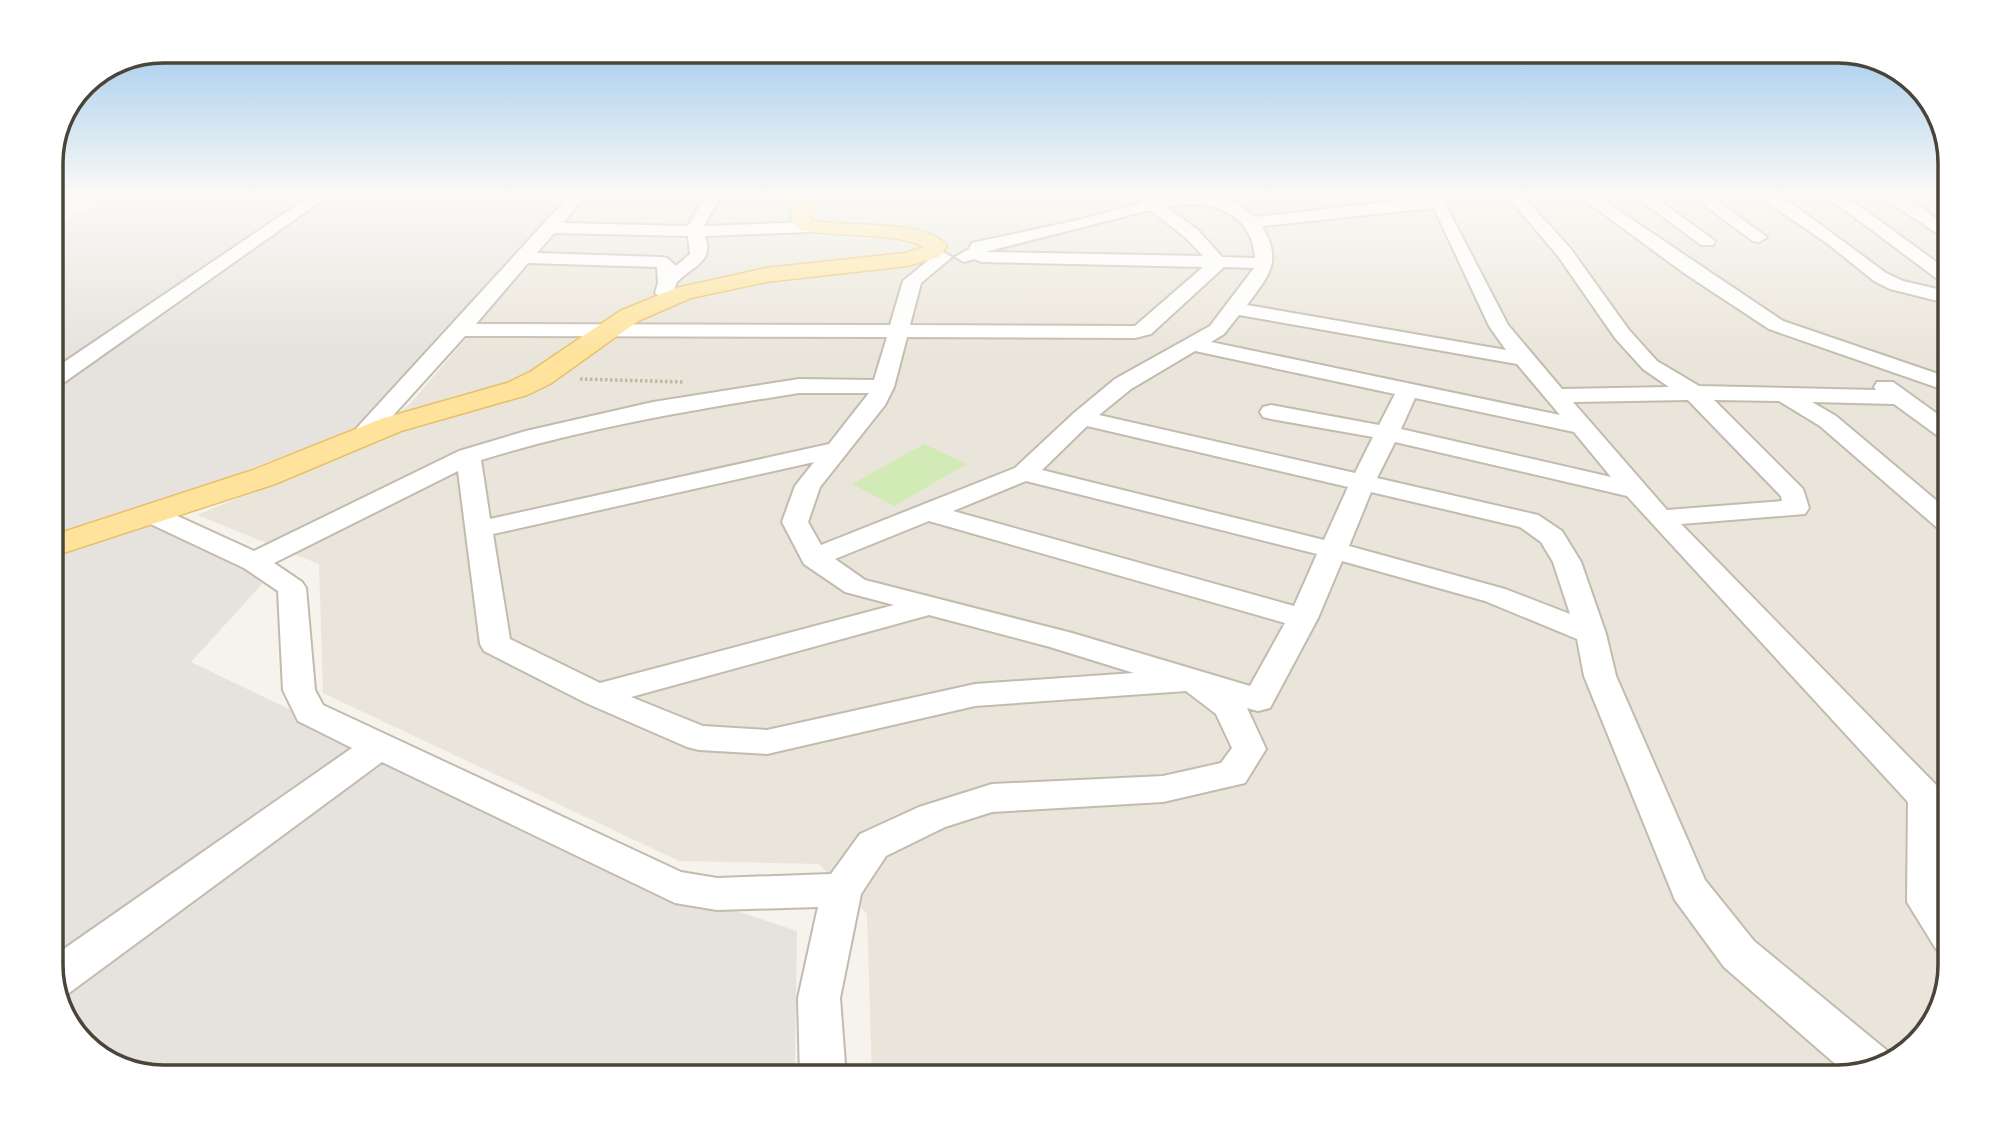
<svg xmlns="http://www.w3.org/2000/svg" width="2001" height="1128" font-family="Rubik,sans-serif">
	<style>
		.residential { fill: #eae5da }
		.industrial { fill: #e6e2dd }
		.green { fill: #d2eab5 }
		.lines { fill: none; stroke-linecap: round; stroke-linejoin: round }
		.minor-casing { stroke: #c2bbae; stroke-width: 4 }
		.major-casing { stroke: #e6c16a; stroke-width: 3 }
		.path { stroke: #c4b79f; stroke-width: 3.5; stroke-dasharray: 2.5 2.5; stroke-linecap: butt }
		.minor { fill: #fff; fill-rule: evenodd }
		.major { fill: #ffe39c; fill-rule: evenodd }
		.rim { fill: none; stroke: #4b4439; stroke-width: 3.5 }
	</style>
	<rect width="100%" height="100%" fill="#f6f3ec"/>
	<path class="residential" d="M587,196h1363v769l-15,56 -41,41 -56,15h-966l-5,-163 -48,-50 -140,-3 -356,-168 -4,-129 -122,-49 157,-66 56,-45z"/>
	<path class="industrial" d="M109,196h461l-215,233 -216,82 134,61 -82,90 455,219 151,50 -2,146h-632l-56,-15 -38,-35 -18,-55v-744z"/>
	<path class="green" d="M924,444l43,20 -73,42 -42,-22z"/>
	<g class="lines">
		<defs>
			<path id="minor" d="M310,196h18l-269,190 -8,2v-17z
				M569,196h16l-22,27 125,3 17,-30h16l-17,30 107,-4 8,5 -8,5 -106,4c9,26 -12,30 -27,45 -4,5 -4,11 -7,16l-7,2 -9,-6 3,-10 -1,-16 -129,-4 -52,61 414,1 13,-44 34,-28 6,-1 9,5 -31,26 -11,42 225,1 68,-59 -222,-5 -7,-3 -10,3 -9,-5 14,-8 3,-6 102,-22 67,-18 -2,-3 4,-4c6,0 11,3 16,3 36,-2 67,-9 96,18l186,-21 67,129 54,64 107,-2 -26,-18 -28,-31 -57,-82 -51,-60h16l47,52 59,82 28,31 42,25 177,4 -2,-3 3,-5h16l57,41v18l-8,-2 -48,-35 -82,-2 24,14 114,96v21l-9,-2 -121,-105 -41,-25 -65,-1 89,89 6,19 -4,6 -124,10 258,264 11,9v33l-5,-2 2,71 3,5v51l-14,-6 -29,-47 1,-100 -281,-306 -232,-54 -18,36 161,37 24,16 19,31 25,72 10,42 89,204 49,61 136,112 4,9 -46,13 -124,-108 -49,-67 -91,-224 -7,-37 -92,-38 -143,-40 -24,57 -48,90 -12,3 -11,-3 19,41 -21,34 -82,19 -171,10 -47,15 -59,29 -25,38 -21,104 6,79h-46l-2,-79 20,-91 -101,3 -42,-7 -293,-141 -313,231 -10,4 -8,-25v-14l301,-210 -54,-27 -15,-31 -5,-99 -34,-23 -102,-48 -4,-6 4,-6 9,-2 9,2 94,43 205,-100 67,-20 127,-29 146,-23 75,1 13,-43 -422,-1 -95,105h-16l-4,-5 4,-5zM1184,204c37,-1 68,13 71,54l-33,-1 -24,-27 -32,-23zM1434,208l55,118 17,24 -259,-45c22,-30 36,-43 15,-79zM1150,210l36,28 17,18 -218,-4zM554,233l134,3 2,18 -14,12 -9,-8 -6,-1 -124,-4zM1224,267l30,1 -44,58 -95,53 -41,34 -59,55 -194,77 -13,-23 12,-35 65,-82 9,-18 13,-50 228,1 16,-4zM1239,315l278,49 43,51 -349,-73 13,-8zM1195,351l200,43 -16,31 -108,-20 -8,2 -3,5 3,5 8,2 102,18 -18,36 -256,-58 32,-26zM799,393h70l-40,51 -339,75 -9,-59c104,-32 210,-50 318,-67zM1415,398l159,34 37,45 -210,-48zM1688,400l93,96 1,5 -115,9 -94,-108zM1087,426l261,61 -24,53 -282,-70zM814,462l-19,24 -13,36 22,42 41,28 49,13 -294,78 -90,-44 -17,-105zM458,471l22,173 4,7 102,52 101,44 12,3 68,4 208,-48 211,-15 30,23 16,34 -11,15 -58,13 -171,8 -73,23 -59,27 -29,40 -114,4 -36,-6 -358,-167 -8,-15 -9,-102 -4,-6 -28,-19zM1026,481l291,73 -23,52 -341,-95zM1371,492l149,35 21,15 12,20 17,52 -65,-25 -156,-43zM929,521l356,102 -35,63 -178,-53 -207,-53 -30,-21zM929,615l121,32 84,26 -159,11 -208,46 -64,-4 -72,-29z
				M1579,196h18l186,125 167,57v14l-181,-63 -85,-56z
				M1635,196h18l62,45 -2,4h-12z
				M1692,196h18l57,41 -8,5 -6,-1z
				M1758,196h20l13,7 95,70 17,8 47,11v12l-60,-15 -16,-8 -46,-37z
				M1821,196h19l21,11 89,65v13l-6,-1 -95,-71z
				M1881,196c32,0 44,15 69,33v13z
				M1928,196l22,1v10l-20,-8z"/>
			<path id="major" d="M800,196h19l-10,17 3,8c32,6 116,-2 135,25l-8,11 -32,9 -141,16 -75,16 -53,23 -88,63 -23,11 -126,36 -126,53 -224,73v-21l202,-66 128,-51 126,-36 23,-11 90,-61 56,-23 90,-20 139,-15 19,-6c-28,-16 -93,-9 -127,-18l-8,-16z"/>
		</defs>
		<use href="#minor" class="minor-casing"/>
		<use href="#major" class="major-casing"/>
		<path class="path" d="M580,379l103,3"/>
		<use href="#minor" class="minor"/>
		<use href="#major" class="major"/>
	</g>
	<linearGradient id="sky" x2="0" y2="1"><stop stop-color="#8fc1ec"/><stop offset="0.55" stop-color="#fbfaf6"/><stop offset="1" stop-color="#fbfaf6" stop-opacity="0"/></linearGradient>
	<rect width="2001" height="354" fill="url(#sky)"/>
	<path d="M0 0H2001V1128H0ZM163 63H1838A100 100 0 0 1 1938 163V965A100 100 0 0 1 1838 1065H163A100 100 0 0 1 63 965V163A100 100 0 0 1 163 63Z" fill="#fff" fill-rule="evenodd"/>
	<path class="rim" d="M163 63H1838A100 100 0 0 1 1938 163V965A100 100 0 0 1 1838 1065H163A100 100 0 0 1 63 965V163A100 100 0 0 1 163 63Z"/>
</svg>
